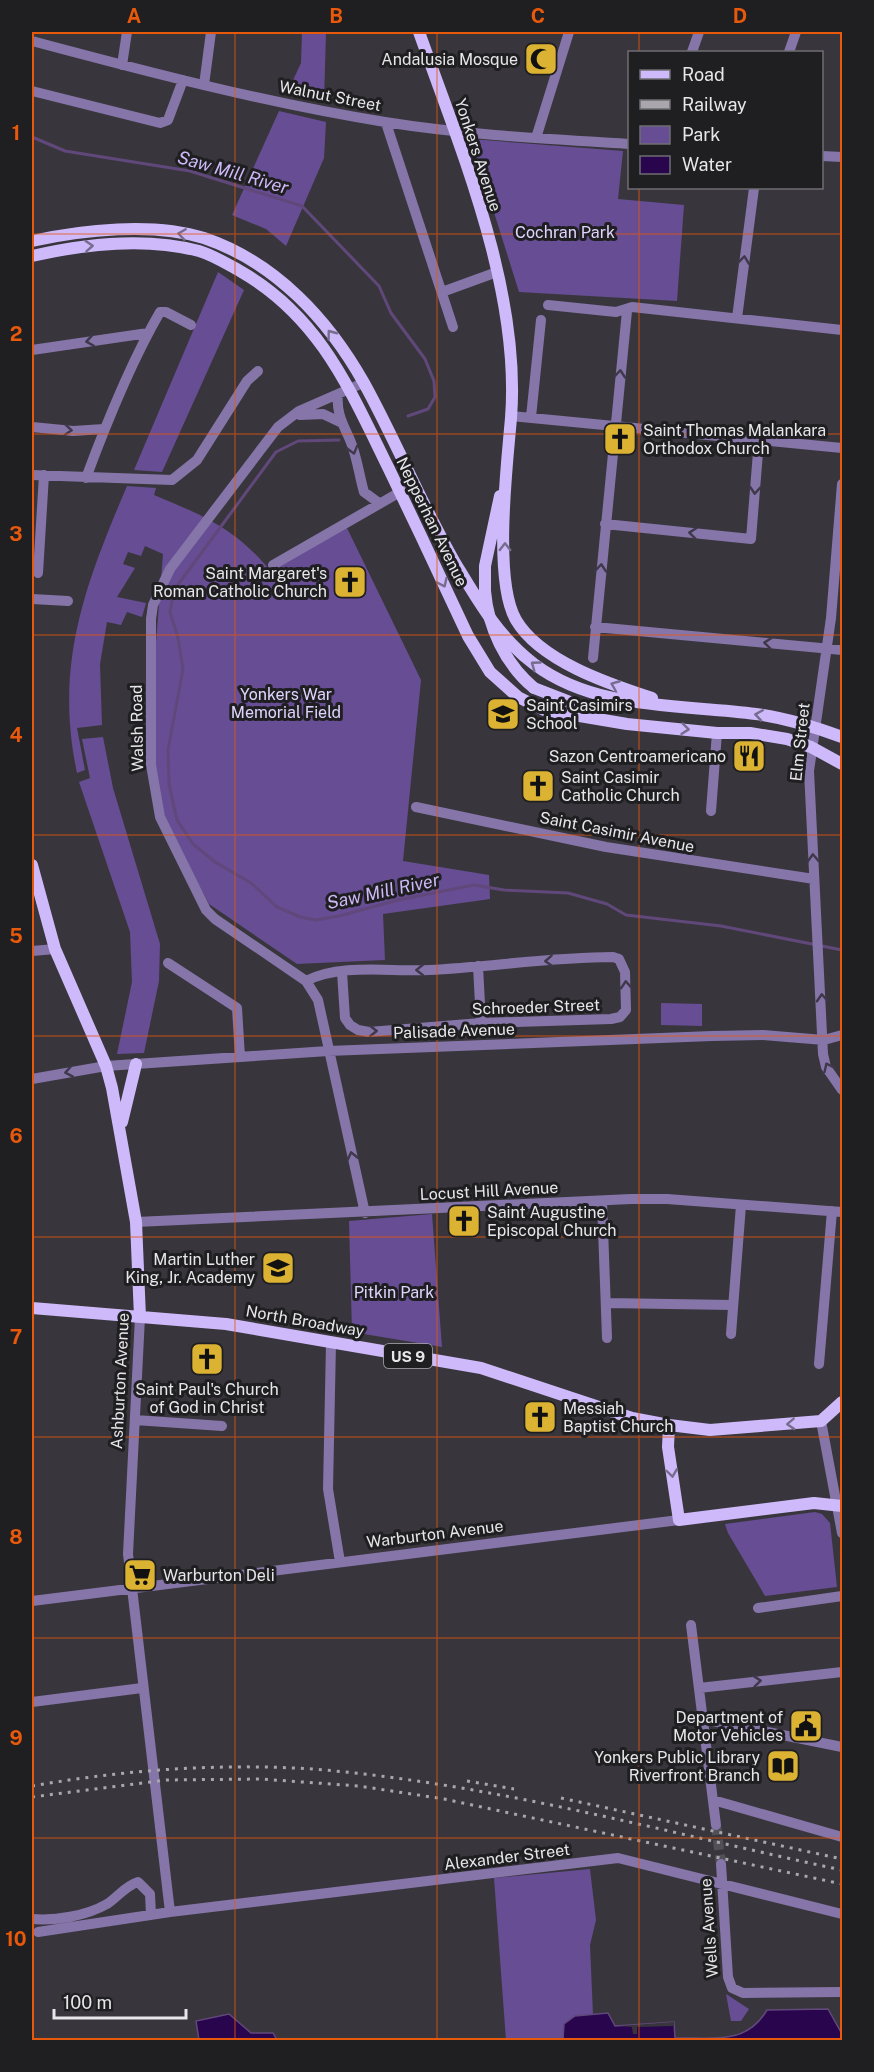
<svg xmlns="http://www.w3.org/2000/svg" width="874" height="2072" font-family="'Public Sans',sans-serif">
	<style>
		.green { fill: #674d93 }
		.water { fill: #28054c; stroke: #61487b; stroke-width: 1.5 }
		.pier { fill: #38363c }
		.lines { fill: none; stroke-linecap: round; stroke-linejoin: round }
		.stream { stroke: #61487b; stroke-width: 3 }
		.minor-tunnel { stroke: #525056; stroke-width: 10; stroke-dasharray: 10 5; stroke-linecap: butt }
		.minor { stroke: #8675a9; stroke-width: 10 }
		.major { stroke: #cebafa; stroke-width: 12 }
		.rail { stroke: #a9a7ac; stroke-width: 3; stroke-dasharray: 3 6; stroke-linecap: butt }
		.major-bridge { stroke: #cebafa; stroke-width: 12 }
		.oneway { stroke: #766c8e }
		.oneway2 { stroke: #3e384a }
		.grid { fill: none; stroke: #e8590c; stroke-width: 1.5; stroke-opacity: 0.55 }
		.labels { text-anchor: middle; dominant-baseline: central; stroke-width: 6; stroke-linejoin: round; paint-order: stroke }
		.shield { fill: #1f1e21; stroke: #abaaae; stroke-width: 1.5 }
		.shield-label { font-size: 15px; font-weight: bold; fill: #e7e6ea }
		.poi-label { font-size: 16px; fill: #e7e6ea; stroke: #1f1e21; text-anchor: end }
		.street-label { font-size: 16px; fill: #e7e6ea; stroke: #1f1e21 }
		.park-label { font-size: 16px; fill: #e0d4fe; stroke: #1f1e21 }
		.water-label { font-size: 18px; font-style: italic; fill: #cdb9f7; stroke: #1f1e21 }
		.neatline { fill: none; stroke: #e8590c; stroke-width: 2 }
		.grid-label { font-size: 20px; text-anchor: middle; font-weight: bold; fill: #e8590c }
	</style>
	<rect width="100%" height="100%" fill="#38363c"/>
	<path class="green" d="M302,32h24l-2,69 -37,-8 14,-30z
		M279,111l47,11 -2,36 -38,88 -20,-17 -34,-14z
		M471,139l152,12 -5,48 66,6 -7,96 -158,-9z
		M218,272l26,18 -82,182 -28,-2z
		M127,486l29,2 -2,7c50,21 79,32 115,74l78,-41 74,152 -18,181 86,14 1,24 -107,15 2,46 -88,4 -88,-60 -47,-88 -9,-60 2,-101 8,-101 -18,-8 -4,10 -13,-4 -5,12 12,4 -18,29 29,6 -4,14 -15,-5 -6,13 -14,-3 -7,42 2,61 -25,3 8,42 -8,3c-23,-109 8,-188 50,-287z
		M103,737l10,51 47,156 -1,37 -15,72 -27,1 15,-72 -2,-50 -51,-150 11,-4 -8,-39z
		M661,1003l41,1v22l-41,-1z
		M432,1214l10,133 -90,-15 -3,-111z
		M815,1512l7,2 8,9 7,64 -72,9 -37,-63 -3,-9z
		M590,1869l6,51 -6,25 3,70 -18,1 -12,24h-57l-12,-162z
		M726,1994l23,15 -8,12h-10z"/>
	<path class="water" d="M828,2009l14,25v6h-279l1,-16 11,-8 33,-3 7,13 59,-4 1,16c37,-1 71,8 92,-28z
		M229,2014l22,19h22l4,7h-78l-3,-19z"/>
	<path class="pier" d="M674,2022v4l-37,1v7h-4l-1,-7 -11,-1z"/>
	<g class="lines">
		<path class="stream" d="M32,137l33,14 125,20 112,35 77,80 12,27 34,46 9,22 1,16 -7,12 -20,7
			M339,440l-41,1 -22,11 -102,138 -4,22 8,26 5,31 -15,81 1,34 8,36 16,24 22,18 36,21 26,24 23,10 16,3 23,-4 59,-16 76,-15 30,5 64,3 39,11 19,11 95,11 121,24"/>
		<path class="minor-tunnel" d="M716,1825l5,39"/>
		<path class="minor" d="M32,41c116,31 234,62 353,81 81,13 163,17 245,22
			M692,52l7,-20
			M789,52l7,-20
			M122,65l5,-33
			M204,85l7,-53
			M32,91l128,32 8,-3 15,-40
			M386,123l67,204
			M536,138l33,-106
			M822,156l20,1
			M442,292l55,-20
			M548,305l68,7 16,-5 210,23
			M737,318l17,-130
			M32,350l116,-17
			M363,383l-64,28 -21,16 -108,142 -17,36 -2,14v146l9,52 46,93 9,9 91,62 12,19 47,213
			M338,394c-2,19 5,30 12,46 7,16 9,35 14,52l15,11
			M300,415l23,-1 17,8
			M511,416l331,32
			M531,417l10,-97
			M32,427l41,4 31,-2
			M32,475l140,5 25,-20 50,-79 11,-10
			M86,478c20,-54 45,-116 74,-166h6l25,13
			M842,484l-11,134 -22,153 14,283 3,13 16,23
			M605,524l146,15 8,-99
			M273,565l141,-81
			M38,573l6,-98
			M32,599l36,2
			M595,627l247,23
			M593,658l34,-347
			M416,807l190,40 208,32
			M711,811l6,-78
			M32,951l23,-2
			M168,963l69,45 3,49
			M478,966l3,57
			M306,981c35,-18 84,-9 123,-11 61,-3 123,-13 184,-13l6,2 6,13 1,38 -6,7 -9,2 -130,4 -112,9 -11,-2 -8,-5 -5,-7 -3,-46
			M32,1079l74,-13 222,-15 384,-15 51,-1 61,5 18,-5
			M602,1201l5,137
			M136,1222l495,-23h36l175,13
			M607,1303l125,2
			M140,1317l-12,237 42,358
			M731,1334l10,-129
			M331,1343l-3,146 12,73
			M819,1364l13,-153
			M135,1420l87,6
			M821,1421l21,112
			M32,1601l647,-81
			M758,1608l84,-12
			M691,1625l25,200
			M699,1688l143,-16
			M32,1702l110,-14
			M703,1719l139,28
			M713,1800l129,37
			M721,1864l7,113 4,11 11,5 99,-1
			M32,1919c23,2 54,-3 75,-15 11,-7 18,-18 31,-22l12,12 1,21
			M38,1932l132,-20 448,-54 224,56"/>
		<path class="major" d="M419,32c42,118 102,259 92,386 -4,47 -18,163 5,202 24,41 93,64 136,78
			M32,241c50,-11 121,-19 172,-3 71,24 124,81 160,145 32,58 57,120 90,178 23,38 44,76 80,103 62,47 149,40 222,50 30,4 59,13 86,23
			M32,256c52,-12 114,-19 167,-5 14,4 28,13 41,20 80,46 109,117 148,196 27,56 54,113 80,169l22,36 28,25 26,13 83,14 90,9h33l37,6 24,8 31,17
			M485,591v-25l15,-70
			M534,688l62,24
			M32,865l23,84 51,117 6,22 24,134 4,95
			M122,1122l14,-58
			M32,1308l194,16 255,44 151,50 37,7 41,5 111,-9 21,-19
			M669,1425l-1,22 11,73 135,-17 28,3"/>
		<path class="rail" d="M467,1781l47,8
			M32,1786c92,-16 186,-23 280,-17 180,14 355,64 530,101
			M32,1797l134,-17 94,-1 99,7 85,13 398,85
			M561,1798l281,61"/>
		<path class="major-bridge" d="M485,591c3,36 20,73 49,97"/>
	</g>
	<defs><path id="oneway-chevron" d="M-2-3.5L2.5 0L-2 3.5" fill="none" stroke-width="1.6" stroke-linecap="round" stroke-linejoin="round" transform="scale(1.5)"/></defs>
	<g class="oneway">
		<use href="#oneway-chevron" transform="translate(182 234) rotate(-172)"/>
		<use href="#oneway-chevron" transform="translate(89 246) rotate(-4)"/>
		<use href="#oneway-chevron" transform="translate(331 334) rotate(-127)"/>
		<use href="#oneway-chevron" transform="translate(505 547) rotate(-90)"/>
		<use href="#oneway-chevron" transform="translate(443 583) rotate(65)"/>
		<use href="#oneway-chevron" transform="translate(535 665) rotate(-144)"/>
		<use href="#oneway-chevron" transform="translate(615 685) rotate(-158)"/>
		<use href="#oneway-chevron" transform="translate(759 715) rotate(-171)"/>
		<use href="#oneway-chevron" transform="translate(685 729) rotate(6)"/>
		<use href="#oneway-chevron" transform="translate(791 1424) rotate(177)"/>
		<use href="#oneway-chevron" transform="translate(672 1473) rotate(82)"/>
	</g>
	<g class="oneway2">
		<use href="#oneway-chevron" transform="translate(744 260) rotate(-83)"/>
		<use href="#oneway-chevron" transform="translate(90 341) rotate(171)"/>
		<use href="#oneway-chevron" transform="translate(620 374) rotate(-85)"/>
		<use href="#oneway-chevron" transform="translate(68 430) rotate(5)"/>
		<use href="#oneway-chevron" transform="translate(353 450) rotate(74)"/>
		<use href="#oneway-chevron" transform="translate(755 490) rotate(94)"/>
		<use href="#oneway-chevron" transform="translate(693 533) rotate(-174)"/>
		<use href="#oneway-chevron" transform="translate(601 568) rotate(-85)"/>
		<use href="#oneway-chevron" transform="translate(768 643) rotate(-174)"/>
		<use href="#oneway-chevron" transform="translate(813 858) rotate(-92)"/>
		<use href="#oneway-chevron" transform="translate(549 961) rotate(176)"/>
		<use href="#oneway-chevron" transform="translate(420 970) rotate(179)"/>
		<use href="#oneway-chevron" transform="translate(626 985) rotate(-94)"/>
		<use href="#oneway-chevron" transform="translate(822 998) rotate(-93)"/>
		<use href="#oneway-chevron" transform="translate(373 1031)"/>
		<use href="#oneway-chevron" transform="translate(828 1067) rotate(-115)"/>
		<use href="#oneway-chevron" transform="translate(69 1072) rotate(170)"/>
		<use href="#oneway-chevron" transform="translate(352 1156) rotate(-103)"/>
		<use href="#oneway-chevron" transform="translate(757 1681) rotate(-6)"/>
	</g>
	<path class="grid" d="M235,32v2008M437,32v2008M639,32v20M639,188v1852M32,234h810M32,434h810M32,635h810M32,835h810M32,1036h810M32,1237h810M32,1437h810M32,1638h810M32,1838h810"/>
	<defs>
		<symbol id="mosque-square" viewBox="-11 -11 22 22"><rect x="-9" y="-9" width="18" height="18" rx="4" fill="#dcb233" stroke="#1f1e21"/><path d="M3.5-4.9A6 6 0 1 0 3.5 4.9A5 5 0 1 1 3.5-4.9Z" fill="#111"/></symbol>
		<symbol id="church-square" viewBox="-11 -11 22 22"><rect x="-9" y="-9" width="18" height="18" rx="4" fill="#dcb233" stroke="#1f1e21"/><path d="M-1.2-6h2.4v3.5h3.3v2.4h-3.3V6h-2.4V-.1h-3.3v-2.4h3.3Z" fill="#111"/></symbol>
		<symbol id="school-square" viewBox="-11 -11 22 22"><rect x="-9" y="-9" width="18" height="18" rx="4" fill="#dcb233" stroke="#1f1e21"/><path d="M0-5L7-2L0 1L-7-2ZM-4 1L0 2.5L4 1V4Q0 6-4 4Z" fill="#111"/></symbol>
		<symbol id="restaurant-square" viewBox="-11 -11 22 22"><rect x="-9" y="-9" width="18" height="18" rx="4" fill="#dcb233" stroke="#1f1e21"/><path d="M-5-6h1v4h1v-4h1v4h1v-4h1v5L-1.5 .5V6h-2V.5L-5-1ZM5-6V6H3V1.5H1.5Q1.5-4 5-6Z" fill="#111"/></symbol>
		<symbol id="supermarket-square" viewBox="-11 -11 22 22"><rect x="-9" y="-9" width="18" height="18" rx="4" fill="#dcb233" stroke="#1f1e21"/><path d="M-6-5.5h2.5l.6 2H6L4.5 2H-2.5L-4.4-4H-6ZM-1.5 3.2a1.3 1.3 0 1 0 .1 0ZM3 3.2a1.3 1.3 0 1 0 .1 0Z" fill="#111"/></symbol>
		<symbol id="civic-square" viewBox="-11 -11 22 22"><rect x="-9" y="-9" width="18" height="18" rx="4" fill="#dcb233" stroke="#1f1e21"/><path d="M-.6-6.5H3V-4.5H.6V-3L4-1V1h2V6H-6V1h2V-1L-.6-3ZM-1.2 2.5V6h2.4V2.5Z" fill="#111"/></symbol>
		<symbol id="library-square" viewBox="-11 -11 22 22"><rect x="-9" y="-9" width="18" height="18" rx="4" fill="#dcb233" stroke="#1f1e21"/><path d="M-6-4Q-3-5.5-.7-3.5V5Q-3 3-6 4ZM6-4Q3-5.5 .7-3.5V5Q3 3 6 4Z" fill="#111"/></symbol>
	</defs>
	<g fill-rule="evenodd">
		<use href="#mosque-square" x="522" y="40" width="38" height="38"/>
		<use href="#church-square" x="601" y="420" width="38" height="38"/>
		<use href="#church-square" x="331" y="563" width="38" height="38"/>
		<use href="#school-square" x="484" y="695" width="38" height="38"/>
		<use href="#restaurant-square" x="730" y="737" width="38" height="38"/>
		<use href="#church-square" x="519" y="767" width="38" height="38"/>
		<use href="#church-square" x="445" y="1202" width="38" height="38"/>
		<use href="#school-square" x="259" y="1249" width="38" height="38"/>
		<use href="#church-square" x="188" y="1340" width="38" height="38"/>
		<use href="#church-square" x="521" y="1398" width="38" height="38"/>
		<use href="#supermarket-square" x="121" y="1556" width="38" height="38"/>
		<use href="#civic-square" x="787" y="1707" width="38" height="38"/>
		<use href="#library-square" x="764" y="1747" width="38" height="38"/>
	</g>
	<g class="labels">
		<rect class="shield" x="384" y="1344" width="48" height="24" rx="4.5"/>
		<g class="shield-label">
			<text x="408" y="1356">US 9</text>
		</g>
		<g class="poi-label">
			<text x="518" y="59">Andalusia Mosque</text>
			<text x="643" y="430" text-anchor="start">Saint Thomas Malankara<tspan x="643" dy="18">Orthodox Church</tspan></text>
			<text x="327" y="573">Saint Margaret's<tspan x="327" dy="18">Roman Catholic Church</tspan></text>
			<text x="526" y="705" text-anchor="start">Saint Casimirs<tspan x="526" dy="18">School</tspan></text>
			<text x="726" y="756">Sazon Centroamericano</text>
			<text x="561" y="777" text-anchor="start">Saint Casimir<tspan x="561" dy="18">Catholic Church</tspan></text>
			<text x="487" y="1212" text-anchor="start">Saint Augustine<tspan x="487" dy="18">Episcopal Church</tspan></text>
			<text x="255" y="1259">Martin Luther<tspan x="255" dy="18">King, Jr. Academy</tspan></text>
			<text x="207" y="1389" text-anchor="middle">Saint Paul's Church<tspan x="207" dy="18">of God in Christ</tspan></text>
			<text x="563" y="1408" text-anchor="start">Messiah<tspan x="563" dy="18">Baptist Church</tspan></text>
			<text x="163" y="1575" text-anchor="start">Warburton Deli</text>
			<text x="783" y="1717">Department of<tspan x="783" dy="18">Motor Vehicles</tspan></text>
			<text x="760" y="1757">Yonkers Public Library<tspan x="760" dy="18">Riverfront Branch</tspan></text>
		</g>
		<g class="street-label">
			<text transform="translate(330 96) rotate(11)">Walnut Street</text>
			<text transform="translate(478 155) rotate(72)">Yonkers Avenue</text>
			<text transform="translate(432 522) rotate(64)">Nepperhan Avenue</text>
			<text transform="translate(137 728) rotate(-91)">Walsh Road</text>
			<text transform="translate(800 742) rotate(-84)">Elm Street</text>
			<text transform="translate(617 832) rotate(11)">Saint Casimir Avenue</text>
			<text transform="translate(536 1007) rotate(-2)">Schroeder Street</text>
			<text transform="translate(454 1031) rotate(-2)">Palisade Avenue</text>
			<text transform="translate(489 1191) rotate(-3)">Locust Hill Avenue</text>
			<text transform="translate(305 1321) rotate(10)">North Broadway</text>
			<text transform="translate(120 1381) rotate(-87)">Ashburton Avenue</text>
			<text transform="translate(435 1534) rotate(-7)">Warburton Avenue</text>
			<text transform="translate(507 1857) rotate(-7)">Alexander Street</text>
			<text transform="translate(709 1928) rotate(-94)">Wells Avenue</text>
		</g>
		<g class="park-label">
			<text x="565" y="232">Cochran Park</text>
			<text x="286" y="694">Yonkers War<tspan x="286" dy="18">Memorial Field</tspan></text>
			<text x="394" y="1292">Pitkin Park</text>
		</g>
		<g class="water-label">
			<text transform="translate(233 172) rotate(16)">Saw Mill River</text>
			<text transform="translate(383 891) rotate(-12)">Saw Mill River</text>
		</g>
	</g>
	<rect width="874" height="2072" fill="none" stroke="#1f1e21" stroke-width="66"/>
	<rect x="628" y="51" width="195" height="138" fill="#1f1e21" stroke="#6f6e71" stroke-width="1.5"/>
	<rect x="640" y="70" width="30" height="9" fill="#cebafa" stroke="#6f6e71" stroke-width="1.5"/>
	<text x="682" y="81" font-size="18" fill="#e7e6ea">Road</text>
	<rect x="640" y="100" width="30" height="9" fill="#a9a7ac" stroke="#6f6e71" stroke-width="1.5"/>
	<text x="682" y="111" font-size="18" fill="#e7e6ea">Railway</text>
	<rect x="640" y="126" width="30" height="18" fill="#674d93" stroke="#6f6e71" stroke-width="1.5"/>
	<text x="682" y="141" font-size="18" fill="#e7e6ea">Park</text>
	<rect x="640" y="156" width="30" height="18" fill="#28054c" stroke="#6f6e71" stroke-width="1.5"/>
	<text x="682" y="171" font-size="18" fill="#e7e6ea">Water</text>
	<path d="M54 2009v9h132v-9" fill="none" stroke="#e7e6ea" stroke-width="3"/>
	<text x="63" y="2009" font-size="18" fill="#e7e6ea" stroke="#1f1e21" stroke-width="4.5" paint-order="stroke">100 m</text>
	<rect x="33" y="33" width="808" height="2006" class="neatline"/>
	<g class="grid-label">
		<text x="134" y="23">A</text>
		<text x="336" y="23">B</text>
		<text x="538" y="23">C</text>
		<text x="740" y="23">D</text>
		<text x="16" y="140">1</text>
		<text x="16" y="341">2</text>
		<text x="16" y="541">3</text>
		<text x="16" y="742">4</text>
		<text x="16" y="943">5</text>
		<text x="16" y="1143">6</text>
		<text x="16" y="1344">7</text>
		<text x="16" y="1544">8</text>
		<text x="16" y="1745">9</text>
		<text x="16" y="1946">10</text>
	</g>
</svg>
